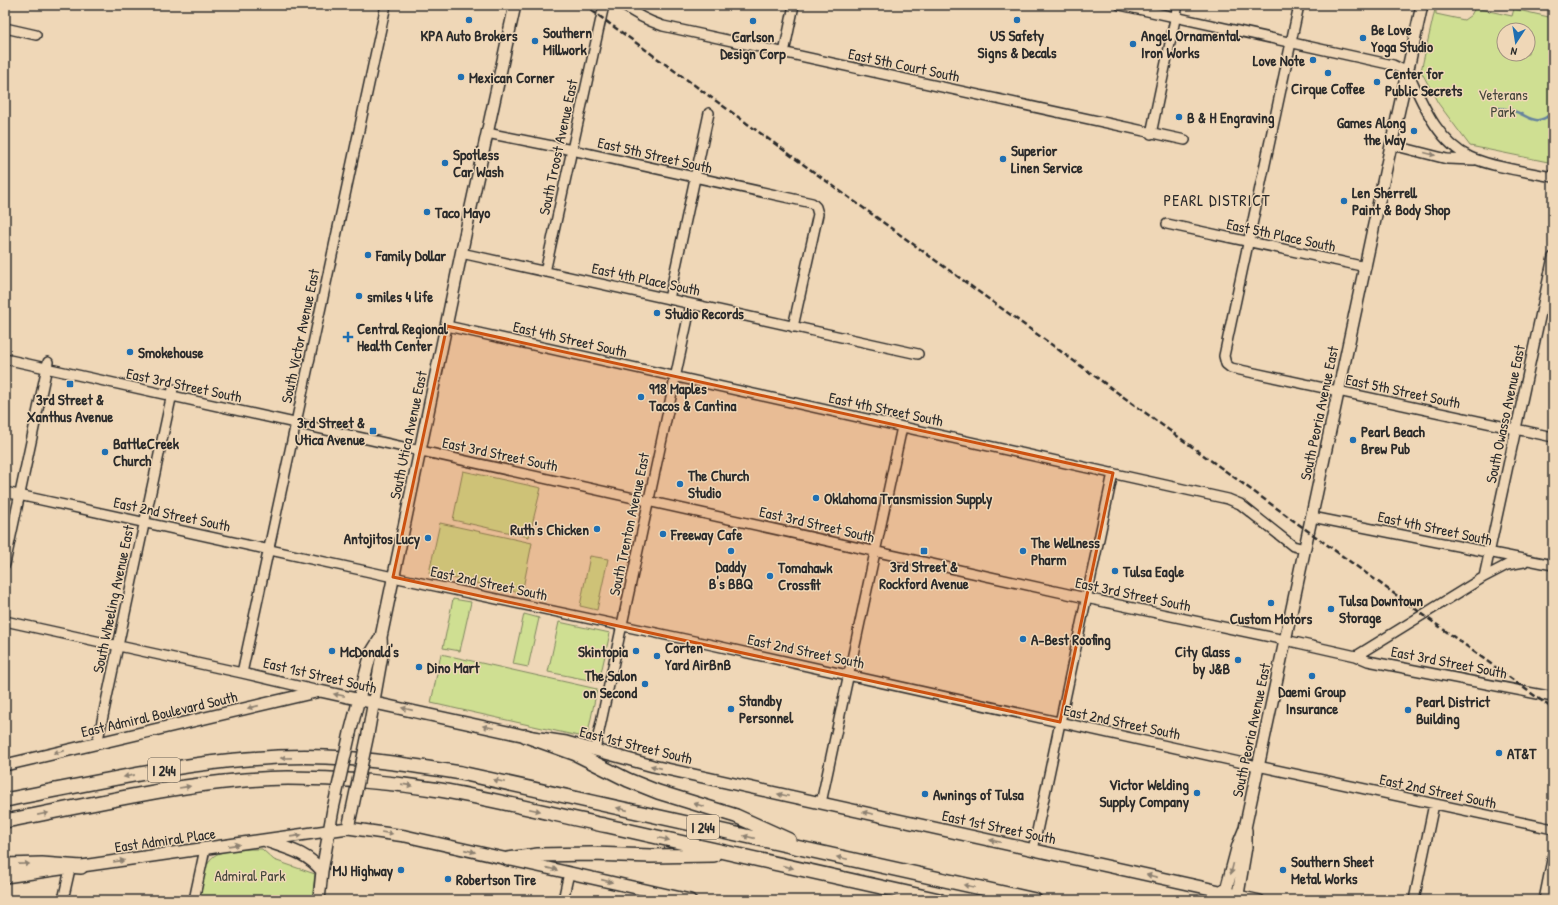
<svg xmlns="http://www.w3.org/2000/svg" width="1558" height="905" font-family="'Patrick Hand',sans-serif">
	<style>
		.green { fill: #cfdf92; stroke: #7d855e; fill-rule: evenodd }
		.lines { fill: none; stroke-linecap: round; stroke-linejoin: round }
		.stream { stroke: #66839d; stroke-width: 2.5 }
		.minor-casing { stroke: #2b2b2b; stroke-width: 12 }
		.major-casing { stroke: #2b2b2b; stroke-width: 14 }
		.highway-casing { stroke: #2b2b2b; stroke-width: 16 }
		.minor { stroke: #efd7b7; stroke-width: 9 }
		.major { stroke: #efd7b7; stroke-width: 11 }
		.highway { stroke: #efd7b7; stroke-width: 13 }
		.rail { stroke: #2b2b2b; stroke-width: 2.5; stroke-dasharray: 6 3; stroke-linecap: butt }
		.major-bridge-casing { stroke: #2b2b2b; stroke-width: 14; stroke-linecap: butt }
		.major-bridge { stroke: #efd7b7; stroke-width: 11 }
		.oneway { fill: #8d8171 }
		.marked { fill: #cc5211; fill-opacity: 0.2; stroke: #cc5211; stroke-width: 3; stroke-linejoin: round }
		.poi-dot { fill: #1f6fb2; stroke: #efd7b7; stroke-width: 1.5 }
		.labels { text-anchor: middle; dominant-baseline: central; stroke-width: 3; stroke-linejoin: round; paint-order: stroke }
		.shield { fill: #efd7b7; stroke: #665f55; stroke-width: 1 }
		.shield-label { font-size: 14px; font-weight: bold; fill: #2b2b2b }
		.poi-label { font-size: 15px; font-weight: bold; fill: #2b2b2b; stroke: #efd7b7; text-anchor: start }
		.street-label { font-size: 15px; fill: #2b2b2b; stroke: #efd7b7 }
		.park-label { font-size: 15px; fill: #44463a; stroke: #efd7b7 }
		.neighbourhood-label { font-size: 16px; letter-spacing: 1px; fill: #2b2b2b; stroke: #efd7b7 }
	</style>
	<rect width="100%" height="100%" fill="#efd7b7"/>
	<filter id="ink" filterUnits="userSpaceOnUse"><feTurbulence type="fractalNoise" baseFrequency=".025" numOctaves="2"/><feDisplacementMap in="SourceGraphic" scale="8" xChannelSelector="R" yChannelSelector="G"/><feConvolveMatrix kernelMatrix="1 2 1 2 8 2 1 2 1" color-interpolation-filters="sRGB"/></filter>
	<g filter="url(#ink)">
		<path class="green" d="M1436,5v9l28,6 7,-5 4,-7 37,8 2,-7 39,9v145l-83,-17 -32,-43 -17,-32zM1504,30h24v24h-24z
			M463,471l78,17 -12,49 -76,-17z
			M440,523l92,20 -10,50 -93,-20z
			M590,556l18,3 -11,51 -17,-4z
			M453,599l18,3 -11,49 -17,-3z
			M524,614l15,4 -11,49 -15,-3z
			M559,622l51,11 -11,49 -51,-10z
			M441,654l156,35 -10,49 -156,-35z
			M248,849h14l12,11 41,14 -3,26h-114l8,-36h2c5,-15 27,-13 40,-15z"/>
		<g class="lines">
			<path class="stream" d="M1492,108c6,0 12,0 19,2 18,5 24,19 42,2"/>
			<defs>
				<path id="minor" d="M623,5c13,10 25,16 40,21l522,114
					M1120,5l273,60 15,7c14,30 29,70 62,85 21,10 59,15 83,20
					M1299,5l-75,351 2,8 5,4 322,69
					M5,28l31,7
					M784,53l10,-48
					M487,133l85,17 240,53 4,4 2,7 -25,113
					M1151,134l27,-129
					M1392,145l55,14 27,1
					M1167,224l199,43
					M461,253l457,101
					M545,272l59,-267
					M669,299l40,-186
					M1543,305l10,2
					M447,326l781,173 12,5 53,42 12,3
					M5,359l1081,239 199,42 71,16 12,5 185,36
					M5,492l388,85 315,67 540,120 305,65
					M1312,517l241,48
					M5,564l43,-202
					M1484,577l69,-320
					M5,621l237,52 77,18
					M1356,656l128,-79 23,-12 17,-3
					M242,673l144,-668
					M97,744l76,-355
					M595,750l96,-446
					M821,803l81,-376
					M1033,850l80,-377
					M1238,895l22,5
					M63,900l7,-31
					M194,900l11,-51
					M563,900l6,-27
					M1414,900l20,-96
					M1544,900l9,-45"/>
				<path id="major" d="M350,733l21,-80 10,-16
					M368,734l14,-79 -1,-18 87,-416 47,-216
					M5,765l315,-74 206,45 40,6 87,24 585,129
					M348,828l4,-18
					M266,841c23,8 40,11 56,30
					M5,877l343,-49 57,8 285,64
					M1224,898l14,-53 7,-17 140,-655 37,-168
					M319,900l3,-29 11,-62
					M1237,900l9,-53v-17"/>
				<path id="highway" d="M526,736l50,18 52,26 30,12 78,24 53,24
					M5,800c106,-20 212,-47 321,-43 46,2 90,9 135,16l574,127
					M5,821c93,-17 187,-42 283,-43 51,0 102,4 152,12 57,10 112,24 168,36 111,25 221,50 331,74
					M508,859l30,-4 54,-1 59,2 63,-1
					M5,865l37,-1 39,3"/>
			</defs>
			<use href="#minor" class="minor-casing"/>
			<use href="#major" class="major-casing"/>
			<use href="#highway" class="highway-casing"/>
			<use href="#minor" class="minor"/>
			<use href="#major" class="major"/>
			<use href="#highway" class="highway"/>
			<path class="rail" d="M584,5l969,704"/>
			<defs>
				<path id="major-bridge" d="M333,809l17,-76
					M352,810l16,-76"/>
			</defs>
			<use href="#major-bridge" class="major-bridge-casing"/>
			<use href="#major-bridge" class="major-bridge"/>
		</g>
		<defs><path id="oneway-solid" d="M-6-.8H1V-3.2L6.5 0L1 3.2V.8H-6Z"/></defs>
		<g class="oneway">
			<use href="#oneway-solid" transform="translate(1430 154) rotate(14)"/>
			<use href="#oneway-solid" transform="translate(339 695) rotate(-169)"/>
			<use href="#oneway-solid" transform="translate(253 707) rotate(167)"/>
			<use href="#oneway-solid" transform="translate(407 709) rotate(-167)"/>
			<use href="#oneway-solid" transform="translate(488 727) rotate(-168)"/>
			<use href="#oneway-solid" transform="translate(59 752) rotate(167)"/>
			<use href="#oneway-solid" transform="translate(286 758) rotate(179)"/>
			<use href="#oneway-solid" transform="translate(656 767) rotate(-167)"/>
			<use href="#oneway-solid" transform="translate(129 776) rotate(169)"/>
			<use href="#oneway-solid" transform="translate(499 781) rotate(-168)"/>
			<use href="#oneway-solid" transform="translate(407 785) rotate(8)"/>
			<use href="#oneway-solid" transform="translate(185 787) rotate(-9)"/>
			<use href="#oneway-solid" transform="translate(783 795) rotate(-168)"/>
			<use href="#oneway-solid" transform="translate(699 805) rotate(-163)"/>
			<use href="#oneway-solid" transform="translate(622 809) rotate(-167)"/>
			<use href="#oneway-solid" transform="translate(535 810) rotate(12)"/>
			<use href="#oneway-solid" transform="translate(868 813) rotate(-168)"/>
			<use href="#oneway-solid" transform="translate(43 814) rotate(-11)"/>
			<use href="#oneway-solid" transform="translate(387 833) rotate(9)"/>
			<use href="#oneway-solid" transform="translate(296 836) rotate(-8)"/>
			<use href="#oneway-solid" transform="translate(749 837) rotate(-167)"/>
			<use href="#oneway-solid" transform="translate(664 839) rotate(13)"/>
			<use href="#oneway-solid" transform="translate(995 841) rotate(-168)"/>
			<use href="#oneway-solid" transform="translate(234 845) rotate(-8)"/>
			<use href="#oneway-solid" transform="translate(470 851) rotate(13)"/>
			<use href="#oneway-solid" transform="translate(842 858) rotate(-168)"/>
			<use href="#oneway-solid" transform="translate(119 861) rotate(-9)"/>
			<use href="#oneway-solid" transform="translate(24 864) rotate(-1)"/>
			<use href="#oneway-solid" transform="translate(788 867) rotate(13)"/>
			<use href="#oneway-solid" transform="translate(552 869) rotate(13)"/>
			<use href="#oneway-solid" transform="translate(1232 869) rotate(104)"/>
			<use href="#oneway-solid" transform="translate(1152 876) rotate(-167)"/>
			<use href="#oneway-solid" transform="translate(607 881) rotate(13)"/>
			<use href="#oneway-solid" transform="translate(969 886) rotate(-168)"/>
		</g>
	</g>
	<path class="marked" d="M447,326l666,147 -53,249 -667,-145z"/>
	<g class="poi-dot">
		<circle cx="469" cy="20" r="4"/>
		<circle cx="1017" cy="20" r="4"/>
		<circle cx="753" cy="21" r="4"/>
		<circle cx="1363" cy="38" r="4"/>
		<circle cx="535" cy="41" r="4"/>
		<circle cx="1133" cy="44" r="4"/>
		<circle cx="1313" cy="60" r="4"/>
		<circle cx="1328" cy="73" r="4"/>
		<circle cx="461" cy="77" r="4"/>
		<circle cx="1377" cy="82" r="4"/>
		<circle cx="1179" cy="117" r="4"/>
		<circle cx="1414" cy="131" r="4"/>
		<circle cx="1003" cy="159" r="4"/>
		<circle cx="445" cy="163" r="4"/>
		<circle cx="1344" cy="201" r="4"/>
		<circle cx="427" cy="212" r="4"/>
		<circle cx="368" cy="255" r="4"/>
		<circle cx="359" cy="296" r="4"/>
		<circle cx="657" cy="313" r="4"/>
		<path d="M346 331h4v4h4v4h-4v4h-4v-4h-4v-4h4z"/>
		<circle cx="130" cy="352" r="4"/>
		<rect x="66" y="380" width="8" height="8" rx="2"/>
		<circle cx="641" cy="397" r="4"/>
		<rect x="369" y="427" width="8" height="8" rx="2"/>
		<circle cx="1353" cy="440" r="4"/>
		<circle cx="105" cy="452" r="4"/>
		<circle cx="680" cy="484" r="4"/>
		<circle cx="816" cy="498" r="4"/>
		<circle cx="597" cy="529" r="4"/>
		<circle cx="663" cy="534" r="4"/>
		<circle cx="428" cy="538" r="4"/>
		<circle cx="731" cy="551" r="4"/>
		<rect x="920" y="547" width="8" height="8" rx="2"/>
		<circle cx="1023" cy="551" r="4"/>
		<circle cx="1115" cy="571" r="4"/>
		<circle cx="770" cy="576" r="4"/>
		<circle cx="1271" cy="603" r="4"/>
		<circle cx="1331" cy="609" r="4"/>
		<circle cx="1023" cy="639" r="4"/>
		<circle cx="332" cy="651" r="4"/>
		<circle cx="636" cy="651" r="4"/>
		<circle cx="657" cy="656" r="4"/>
		<circle cx="1238" cy="660" r="4"/>
		<circle cx="419" cy="667" r="4"/>
		<circle cx="1312" cy="676" r="4"/>
		<circle cx="645" cy="684" r="4"/>
		<circle cx="731" cy="709" r="4"/>
		<circle cx="1408" cy="710" r="4"/>
		<circle cx="1499" cy="753" r="4"/>
		<circle cx="1197" cy="793" r="4"/>
		<circle cx="925" cy="794" r="4"/>
		<circle cx="401" cy="870" r="4"/>
		<circle cx="1283" cy="870" r="4"/>
		<circle cx="448" cy="879" r="4"/>
	</g>
	<g class="labels">
		<g class="shield">
			<rect x="148" y="758" width="32" height="24" rx="3"/>
			<rect x="687" y="815" width="32" height="24" rx="3"/>
		</g>
		<g class="shield-label">
			<text x="164" y="770">I 244</text>
			<text x="703" y="827">I 244</text>
		</g>
		<g class="poi-label">
			<text x="1371" y="29">Be Love<tspan x="1371" dy="17">Yoga Studio</tspan></text>
			<text x="543" y="32">Southern<tspan x="543" dy="17">Millwork</tspan></text>
			<text x="469" y="35" text-anchor="middle">KPA Auto Brokers</text>
			<text x="1017" y="35" text-anchor="middle">US Safety<tspan x="1017" dy="17">Signs &amp; Decals</tspan></text>
			<text x="1141" y="35">Angel Ornamental<tspan x="1141" dy="17">Iron Works</tspan></text>
			<text x="753" y="36" text-anchor="middle">Carlson<tspan x="753" dy="17">Design Corp</tspan></text>
			<text x="1305" y="60" text-anchor="end">Love Note</text>
			<text x="1385" y="73">Center for<tspan x="1385" dy="17">Public Secrets</tspan></text>
			<text x="469" y="77">Mexican Corner</text>
			<text x="1328" y="88" text-anchor="middle">Cirque Coffee</text>
			<text x="1187" y="117">B &amp; H Engraving</text>
			<text x="1406" y="122" text-anchor="end">Games Along<tspan x="1406" dy="17">the Way</tspan></text>
			<text x="1011" y="150">Superior<tspan x="1011" dy="17">Linen Service</tspan></text>
			<text x="453" y="154">Spotless<tspan x="453" dy="17">Car Wash</tspan></text>
			<text x="1352" y="192">Len Sherrell<tspan x="1352" dy="17">Paint &amp; Body Shop</tspan></text>
			<text x="435" y="212">Taco Mayo</text>
			<text x="376" y="255">Family Dollar</text>
			<text x="367" y="296">smiles 4 life</text>
			<text x="665" y="313">Studio Records</text>
			<text x="357" y="328">Central Regional<tspan x="357" dy="17">Health Center</tspan></text>
			<text x="138" y="352">Smokehouse</text>
			<text x="649" y="388">918 Maples<tspan x="649" dy="17">Tacos &amp; Cantina</tspan></text>
			<text x="70" y="399" text-anchor="middle">3rd Street &amp;<tspan x="70" dy="17">Xanthus Avenue</tspan></text>
			<text x="365" y="422" text-anchor="end">3rd Street &amp;<tspan x="365" dy="17">Utica Avenue</tspan></text>
			<text x="1361" y="431">Pearl Beach<tspan x="1361" dy="17">Brew Pub</tspan></text>
			<text x="113" y="443">BattleCreek<tspan x="113" dy="17">Church</tspan></text>
			<text x="688" y="475">The Church<tspan x="688" dy="17">Studio</tspan></text>
			<text x="824" y="498">Oklahoma Transmission Supply</text>
			<text x="589" y="529" text-anchor="end">Ruth's Chicken</text>
			<text x="671" y="534">Freeway Cafe</text>
			<text x="420" y="538" text-anchor="end">Antojitos Lucy</text>
			<text x="1031" y="542">The Wellness<tspan x="1031" dy="17">Pharm</tspan></text>
			<text x="731" y="566" text-anchor="middle">Daddy<tspan x="731" dy="17">B's BBQ</tspan></text>
			<text x="924" y="566" text-anchor="middle">3rd Street &amp;<tspan x="924" dy="17">Rockford Avenue</tspan></text>
			<text x="778" y="567">Tomahawk<tspan x="778" dy="17">Crossfit</tspan></text>
			<text x="1123" y="571">Tulsa Eagle</text>
			<text x="1339" y="600">Tulsa Downtown<tspan x="1339" dy="17">Storage</tspan></text>
			<text x="1271" y="618" text-anchor="middle">Custom Motors</text>
			<text x="1031" y="639">A-Best Roofing</text>
			<text x="665" y="647">Corten<tspan x="665" dy="17">Yard AirBnB</tspan></text>
			<text x="340" y="651">McDonald's</text>
			<text x="628" y="651" text-anchor="end">Skintopia</text>
			<text x="1230" y="651" text-anchor="end">City Glass<tspan x="1230" dy="17">by J&amp;B</tspan></text>
			<text x="427" y="667">Dino Mart</text>
			<text x="637" y="675" text-anchor="end">The Salon<tspan x="637" dy="17">on Second</tspan></text>
			<text x="1312" y="691" text-anchor="middle">Daemi Group<tspan x="1312" dy="17">Insurance</tspan></text>
			<text x="739" y="700">Standby<tspan x="739" dy="17">Personnel</tspan></text>
			<text x="1416" y="701">Pearl District<tspan x="1416" dy="17">Building</tspan></text>
			<text x="1507" y="753">AT&amp;T</text>
			<text x="1189" y="784" text-anchor="end">Victor Welding<tspan x="1189" dy="17">Supply Company</tspan></text>
			<text x="933" y="794">Awnings of Tulsa</text>
			<text x="1291" y="861">Southern Sheet<tspan x="1291" dy="17">Metal Works</tspan></text>
			<text x="393" y="870" text-anchor="end">MJ Highway</text>
			<text x="456" y="879">Robertson Tire</text>
		</g>
		<g class="street-label">
			<text transform="translate(904 65) rotate(12)">East 5th Court South</text>
			<text transform="translate(558 147) rotate(-78)">South Troost Avenue East</text>
			<text transform="translate(655 155) rotate(13)">East 5th Street South</text>
			<text transform="translate(1281 235) rotate(12)">East 5th Place South</text>
			<text transform="translate(646 279) rotate(12)">East 4th Place South</text>
			<text transform="translate(300 336) rotate(-78)">South Victor Avenue East</text>
			<text transform="translate(570 339) rotate(13)">East 4th Street South</text>
			<text transform="translate(184 385) rotate(12)">East 3rd Street South</text>
			<text transform="translate(1403 391) rotate(12)">East 5th Street South</text>
			<text transform="translate(886 409) rotate(12)">East 4th Street South</text>
			<text transform="translate(1319 413) rotate(-78)">South Peoria Avenue East</text>
			<text transform="translate(1505 414) rotate(-78)">South Owasso Avenue East</text>
			<text transform="translate(408 435) rotate(-78)">South Utica Avenue East</text>
			<text transform="translate(500 454) rotate(12)">East 3rd Street South</text>
			<text transform="translate(172 514) rotate(12)">East 2nd Street South</text>
			<text transform="translate(629 524) rotate(-78)">South Trenton Avenue East</text>
			<text transform="translate(817 524) rotate(13)">East 3rd Street South</text>
			<text transform="translate(1435 528) rotate(12)">East 4th Street South</text>
			<text transform="translate(489 583) rotate(12)">East 2nd Street South</text>
			<text transform="translate(1133 594) rotate(12)">East 3rd Street South</text>
			<text transform="translate(113 599) rotate(-78)">South Wheeling Avenue East</text>
			<text transform="translate(806 651) rotate(12)">East 2nd Street South</text>
			<text transform="translate(1449 662) rotate(11)">East 3rd Street South</text>
			<text transform="translate(320 675) rotate(13)">East 1st Street South</text>
			<text transform="translate(159 714) rotate(-13)">East Admiral Boulevard South</text>
			<text transform="translate(1122 722) rotate(12)">East 2nd Street South</text>
			<text transform="translate(1251 730) rotate(-78)">South Peoria Avenue East</text>
			<text transform="translate(636 745) rotate(14)">East 1st Street South</text>
			<text transform="translate(1438 791) rotate(12)">East 2nd Street South</text>
			<text transform="translate(999 827) rotate(12)">East 1st Street South</text>
			<text transform="translate(165 840) rotate(-8)">East Admiral Place</text>
		</g>
		<g class="park-label">
			<text x="1503" y="94">Veterans<tspan x="1503" dy="17">Park</tspan></text>
			<text x="250" y="875">Admiral Park</text>
		</g>
		<g class="neighbourhood-label">
			<text x="1217" y="200">PEARL DISTRICT</text>
		</g>
	</g>
	<rect width="1558" height="905" fill="none" stroke="#efd7b7" stroke-width="20"/>
	<rect x="10" y="10" width="1538" height="885" fill="none" stroke="#2b2b2b" stroke-width="1.5" filter="url(#ink)"/>
	<g transform="translate(1516 42) rotate(192)"><circle r="19" fill="#efd7b7" stroke="#a1927f"/>
	<path d="M0-3L7 15L0 10L-7 15Z" fill="#1f6fb2"/>
	<text y="-6" font-size="11" font-weight="bold" text-anchor="middle" fill="#2b2b2b">N</text>
	</g>
</svg>
